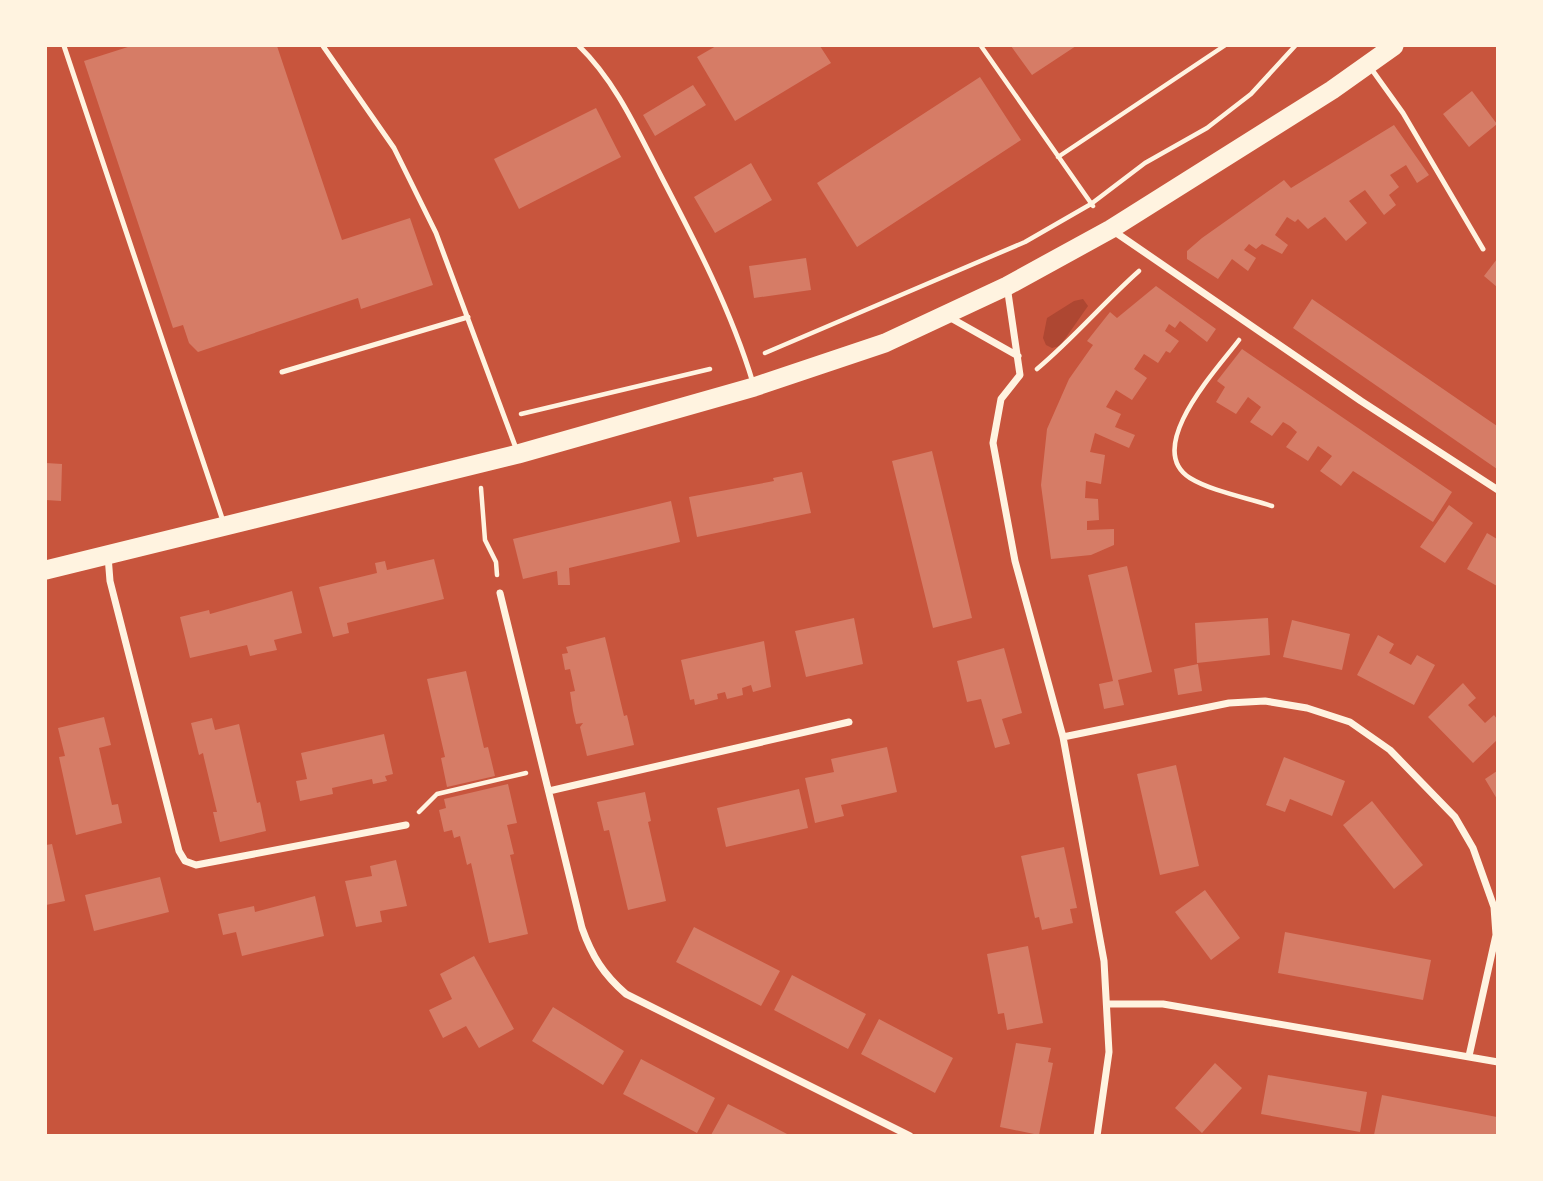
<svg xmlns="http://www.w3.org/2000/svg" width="1543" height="1181" font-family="'Exo 2',sans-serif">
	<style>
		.green { fill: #ae4732 }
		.building { fill: #d67c66 }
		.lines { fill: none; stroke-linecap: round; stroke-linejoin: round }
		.path { stroke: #fff3e0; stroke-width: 4.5 }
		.service { stroke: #fff3e0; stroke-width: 5 }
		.minor { stroke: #fff3e0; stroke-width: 7 }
		.trunk { stroke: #fff3e0; stroke-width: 19 }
	</style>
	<rect width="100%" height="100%" fill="#c8553d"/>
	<path class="green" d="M1083,299l5,7 -28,40 -8,2 -6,-3 -3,-7 4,-20 27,-17z"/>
	<path class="building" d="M131,46h146l65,194 68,-22 23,67 -72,24 -3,-11 -160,54 -9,-9 -6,-18 -10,3 -89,-267z
		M716,46h104l11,17 -96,58 -38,-64z
		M1011,46h65l-44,29z
		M980,77l41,63 -164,107 -40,-64z
		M693,85l13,20 -51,31 -12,-21z
		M1472,91l25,33 -28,23 -26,-33z
		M596,108l25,49 -102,52 -25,-50z
		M1394,125l35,50 -12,8 -11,-18 -16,10 9,12 -10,8 7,10 -12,10 -19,-25 -16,11 18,22 -21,18 -21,-24 -17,12 -10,-10 -3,3 -8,-5 -12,18 13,10 -6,9 -20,-10 -6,5 -7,-5 -5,6 12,8 -8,13 -16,-12 -14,20 -31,-20v-8l15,-13 82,-58 7,8z
		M751,163l21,37 -57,33 -21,-36z
		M806,258l5,32 -57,8 -5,-32z
		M1497,259v28l-13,-11z
		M1156,286l60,43 -9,13 -27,-21 -5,7 -6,-4 -4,7 14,10 -9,12 -4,-2 -8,12 -14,-9 -10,15 13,9 -15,22 -16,-10 -10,17 15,7 -6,13 20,8 -6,13 -34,-15 -5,19 15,3 -4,29 -15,-3 -1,17 13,1 1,21 -12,1v9l27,-1v16l-23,10 -40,4 -10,-74 6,-56 22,-50 24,-34 -6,-4 23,-29 7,6z
		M1312,299l185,127v43l-204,-141z
		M1242,349l210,143 -19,30 -80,-51 -12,15 -21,-15 12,-15 -14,-10 -10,15 -22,-14 11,-15 -7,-6 -7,-4 -11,14 -22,-14 11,-15 -13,-10 -12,17 -20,-12 9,-15 -8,-6z
		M932,451l40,167 -39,10 -41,-167z
		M46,463l16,1 -1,37 -15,-1z
		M802,472l9,41 -114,24 -8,-40 85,-16 -1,-3z
		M671,501l9,41 -111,26 1,17h-12l-1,-14 -34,8 -10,-40z
		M1449,505l24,18 -28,40 -25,-16z
		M1487,533l10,6v47l-30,-17z
		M434,559l10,40 -97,24 2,10 -16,4 -14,-50 58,-14 -2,-10 10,-2 2,9z
		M1127,566l25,106 -34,8 6,25 -20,4 -5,-25 14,-3 -25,-106z
		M292,591l10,42 -28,7 3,10 -27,6 -3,-11 -57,13 -10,-41 29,-7 1,4z
		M854,618l9,46 -57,13 -11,-46z
		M1268,618l2,37 -73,8 -2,-40z
		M1292,620l58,14 -8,36 -59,-13z
		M1378,635l16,9 -5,9 22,12 6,-10 18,10 -21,40 -57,-30z
		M605,637l19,79 3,-1 7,30 -47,11 -7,-29 3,-4 -7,1 -3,-13 -3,-19 5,-1 -5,-22 -5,1 -3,-16 6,-1 -2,-6z
		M764,641l7,46 -18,5 -2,-7 -9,3 1,7 -16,4 -2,-7 -8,2 1,5 -23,6 -1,-6 -4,1 -9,-40z
		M1004,648l18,65 -20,6 8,25 -15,4 -14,-49 -14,3 -10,-41z
		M1198,664l4,27 -24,4 -4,-26z
		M466,671l18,77 4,-1 7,29 -48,11 -6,-29 4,-1 -18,-78z
		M1463,683l13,15 -8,7 17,18 9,-8 3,4v21l-24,23 -45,-46z
		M104,717l7,28 -12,3 13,57 6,-1 4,19 -46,12 -17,-78 6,-1 -7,-28z
		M212,718l3,12 24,-6 18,79 3,-1 6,29 -46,11 -7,-30h4l-13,-54 -1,-5 -4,2 -8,-32z
		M384,734l9,40 -8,2 2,5 -14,3 -1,-5 -40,9 1,6 -33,7 -4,-20 11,-2 -6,-26z
		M887,747l10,45 -56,13 3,11 -29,7 -10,-45 29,-6 -3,-13z
		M1284,757l61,24 -13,35 -42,-17 -5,13 -19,-7z
		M1176,765l23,101 -39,9 -23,-101z
		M1497,771v28l-12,-20z
		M508,784l9,39 -10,2 7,29 -4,1 18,79 -39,9 -18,-80 -4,2 -7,-29 -6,2 -2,-8 -8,2 -5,-22 7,-2 -2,-9z
		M799,789l9,39 -82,19 -9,-39z
		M645,792l6,29 -3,1 18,79 -38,9 -19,-80 -5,1 -7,-29z
		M1372,801l51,64 -29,24 -51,-64z
		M52,844l13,57 -19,4v-60z
		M1064,847l13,61 -7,1 3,14 -31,7 -3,-13 -4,1 -14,-62z
		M396,860l11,46 -27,5 2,11 -26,5 -11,-46 27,-5 -2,-10z
		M160,877l9,35 -75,19 -9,-36z
		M1205,890l35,48 -29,22 -36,-48z
		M315,896l9,40 -82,20 -6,-24 -13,3 -5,-21 36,-8 1,6z
		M694,927l86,44 -19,35 -85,-44z
		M1285,932l146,28 -8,40 -145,-27z
		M1028,946l15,77 -36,7 -3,-17 -6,1 -11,-60z
		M474,956l40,73 -35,19 -13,-22 -23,12 -14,-28 23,-11 -12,-25z
		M792,975l74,39 -18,35 -74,-39z
		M553,1007l71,44 -21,34 -71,-44z
		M879,1019l74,39 -18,35 -74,-39z
		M1016,1043l35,5 -3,14 5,1 -14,72 -39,-8z
		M641,1059l74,39 -18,35 -74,-39z
		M1215,1063l27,25 -40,45 -27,-25z
		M1268,1075l99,17 -7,40 -99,-18z
		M1382,1095l115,22v18h-123z
		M728,1104l36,18 25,13h-78z"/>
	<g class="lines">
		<path class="path" d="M981,46l112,160
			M1058,157l166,-111
			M1239,340c-20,27 -97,108 -49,138 21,13 58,20 82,28
			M765,353l260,-111 66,-38 54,-41 62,-35 44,-34 44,-48
			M1037,369c37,-31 67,-67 102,-98
			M521,414l189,-45
			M481,488l4,52 11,22 1,13
			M419,812l18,-18 89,-21"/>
		<path class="service" d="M64,46l160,478
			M323,46l71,102 42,85 81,218
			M579,46c37,36 58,84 82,130 35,67 70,134 92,207
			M1370,67l33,46 80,136
			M282,372l186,-55"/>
		<path class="minor" d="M1112,230l249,171 137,89
			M1007,286l13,89 -19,24 -8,44 22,118 48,176 41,224 5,91 -12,84
			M949,317l69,39
			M108,556l2,25 69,270 6,10 11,4 210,-40
			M500,593l82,335c10,28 21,46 44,66l284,142
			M1063,737l166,-34 36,-2 42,7 43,14 40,28 65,67 18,31 21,59 2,28 -27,121
			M549,791l300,-69
			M1108,1004h55l335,58"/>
		<path class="trunk" d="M46,570l472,-116 236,-67 131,-44 122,-57 104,-57 221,-139 62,-44"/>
	</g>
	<rect width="1543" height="1181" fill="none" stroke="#fff3e0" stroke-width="94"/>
</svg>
